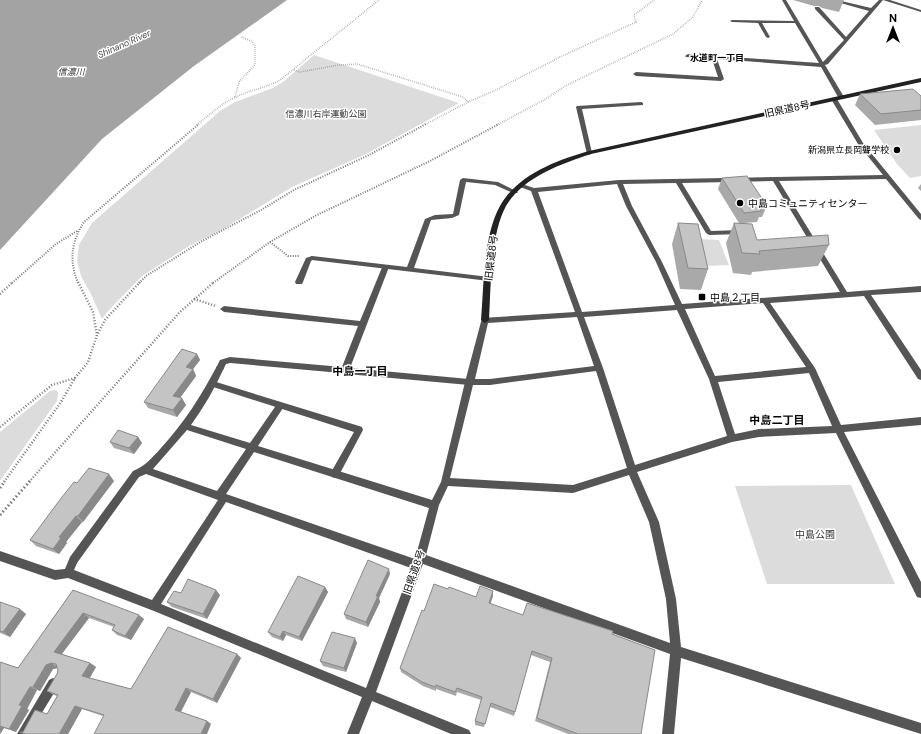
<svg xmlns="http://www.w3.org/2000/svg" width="921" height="734" font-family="'DM Sans','Noto Sans JP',sans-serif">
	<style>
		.green { fill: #dcdcdc }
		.water { fill: #a3a3a3 }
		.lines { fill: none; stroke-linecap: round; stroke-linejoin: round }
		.path-far3 { stroke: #777; stroke-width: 1.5; stroke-dasharray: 0.5 1.5; stroke-linecap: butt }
		.path-far2 { stroke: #777; stroke-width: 2; stroke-dasharray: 1 1.5; stroke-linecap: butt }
		.path-far1 { stroke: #777; stroke-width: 2.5; stroke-dasharray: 1 2; stroke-linecap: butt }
		.path { stroke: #777; stroke-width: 3; stroke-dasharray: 1.5 2.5; stroke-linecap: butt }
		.lane { fill: #555; fill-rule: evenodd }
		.street { fill: #555; fill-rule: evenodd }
		.secondary { fill: #222; fill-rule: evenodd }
		.wall { fill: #a9a9a9 }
		.shaded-wall { fill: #898989 }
		.building { fill: #c4c4c4; stroke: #898989 }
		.poi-dot { fill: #000; stroke: #fff; stroke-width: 1.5 }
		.labels { text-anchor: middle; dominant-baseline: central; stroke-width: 3; stroke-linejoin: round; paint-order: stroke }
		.far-water-label { font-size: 9px; font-style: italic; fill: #444; stroke: #fff }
		.far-neighbourhood-label { font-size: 9px; font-weight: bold; fill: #000; stroke: #fff }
		.far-park-label { font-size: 9px; fill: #333; stroke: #fff }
		.far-poi-label { font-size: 9px; fill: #000; stroke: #fff; text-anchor: end }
		.street-label { font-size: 10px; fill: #000; stroke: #fff }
		.poi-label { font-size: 10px; fill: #000; stroke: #fff; text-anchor: start }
		.park-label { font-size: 10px; fill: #333; stroke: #fff }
		.neighbourhood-label { font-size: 11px; font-weight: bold; fill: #000; stroke: #fff }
	</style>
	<rect width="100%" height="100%" fill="#fff"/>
	<path class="green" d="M314,55l145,48 -93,51 -74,33 -69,42 -34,17 -47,30 -33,34 -7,9 -11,-25 -10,-18 -4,-15 2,-16 13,-22 128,-112 15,-9 38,-14 10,-6z
		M921,125v51l-11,2 -13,-14 -23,-34z
		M698,239l21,1 10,25 -23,1z
		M56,390l2,3 -1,8 -57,80v-49l50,-41z
		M851,485l44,99h-128l-32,-98z"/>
	<path class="water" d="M0,0h287l-93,66 -92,73 -102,111z"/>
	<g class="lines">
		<path class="path-far3" d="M294,70l6,2 39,-7 18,-1 106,33 5,5 -44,23
			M235,97l4,-15 16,-17v-20l-4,-4 -10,-4
			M468,102l26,-11 66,-34 76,-35 -2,-7 20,-15
			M197,125c12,-10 25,-22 39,-28 14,-7 30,-9 44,-17l99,-80
			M497,125l47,-25 23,-15 106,-51 20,-17 9,-17"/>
		<path class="path-far2" d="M270,242l18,14h12
			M12,283l44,-39 21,-13
			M78,283c-9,-22 -7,-41 6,-61l115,-98
			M139,283l7,-7 56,-35 59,-31 33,-20 75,-35 57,-31
			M213,283l57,-41 45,-26 115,-55 69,-37"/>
		<path class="path-far1" d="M78,282l15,30 4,23
			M0,294l13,-12
			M194,299l22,7
			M0,427l52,-42 23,-7
			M4,482l57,-80 14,-24 13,-16 9,-27 8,-15 35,-38
			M29,482l150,-169 35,-31"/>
		<path class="path" d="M0,488l5,-7
			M0,515l30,-34"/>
		<path class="lane" d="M312,256l3,2 -4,3 -8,21 -1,2h-6l-1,-2 11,-24z
			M383,265h2l4,2 -39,101 119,11 3,1 1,2 -1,2 -3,1 -122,-11 -3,1 -3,-2 -111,-10 -4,1 -3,6h-6l-1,-2 4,-8 10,-3 112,10 16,-41 -134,-14 -4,-3 4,-3 136,15z
			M213,381l146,45 3,1 1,3 -25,47 -3,1 -3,-1 -2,-3 24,-42 -144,-46 -1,-2 1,-2z
			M53,678l4,2 2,4 -2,4 -28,46h-12l32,-54z"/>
		<path class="street" d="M782,0h4l37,62 21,-22 -29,-31v-2h4l27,30 23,-26 -39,-11h7l34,8 8,-8h11l31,10v2l-38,-12 -55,64 -3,1 19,32 -3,2 -3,-2 -17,-30 -104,-8 7,20 -3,2 -85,-5 -3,-2 3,-2 82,5 -6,-18 -26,-2 -1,-1 3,-2 131,9 -24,-40h-33l8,14 -2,1 -2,-1 -8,-14 -26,-1 -2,-1 2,-1 62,1z
			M834,97l3,2 26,44 58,71v6l-2,-1 -33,-40 -107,2 68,111 74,-6v6l-50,3 50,75v10l-3,-1 -54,-83 -94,7 45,65 26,57 80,-8v8l-77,7 77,150v16l-4,-1 -81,-164 -77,4 -27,5 -95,30 22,50 17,77 5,48 240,76v11l-240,-76 -7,76h-12l8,-80 -247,-90 -47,128 93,38 2,4h-20l-79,-33 -13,33h-12l15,-37 -208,-86 -86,-33 -13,2 -55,-19v-10l55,19 10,-1 5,-12 63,-86c12,-5 19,-13 28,-23 23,-25 40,-52 56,-82h6l1,2c-9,20 -20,39 -33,57l59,18 27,-39h6l1,2 -1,2 -25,38 174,54 9,-18 24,-100 17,-64 93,-6 -44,-121 -11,-4v-2l2,-1 12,4 85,-8 264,-5 -25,-31 -27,-45zM773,181l67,111 -158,12 -20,-42 -30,-56 -9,-22 53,-1 30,50 3,2 32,-1 3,-2 -3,-2 -30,1 -29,-48zM617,184l9,22 30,56 19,43 -93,7 -44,-120zM763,303l43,64 -91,9 -30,-67zM677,310l32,69 18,57 -92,29 -32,-97 -19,-51zM577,317l17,49 -104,13h-15l13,-56zM596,371l31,97 -54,17 -123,-7 23,-93h17zM809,373l23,53 -73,3 -24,5 -17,-52zM187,430l59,19 -29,42 -64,-22zM254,452l175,56 -14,51 -189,-65zM146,474l72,26 -66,100 -78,-30 3,-7 62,-86zM629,475l20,47 17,77 4,44 -244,-88 13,-50 9,-19 125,7zM226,502l185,66 -45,120 -205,-84z
			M641,102l2,1v2l-61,4 10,44 -3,2 -2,-1 -11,-47 1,-1z
			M463,178l35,4 20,10 -1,1h-4l-18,-8 -29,-3 -7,33 -7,3 -21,2 -17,48 75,9 4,2 -1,2h-3l-177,-21 -3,-2 3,-2 95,11 18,-48 10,-4 18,-1 7,-34z"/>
		<path class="secondary" d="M921,78v4l-330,72c-30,10 -68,23 -85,52 -16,29 -15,81 -17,114l-4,3 -4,-3c3,-34 2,-84 19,-114 17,-31 57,-46 89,-55z"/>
	</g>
	<path class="wall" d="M793,0h51l-5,12 -17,-4 -3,-2h-5z
		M860,94l61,2v24l-46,5 -20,-20z
		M722,178l45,28 -5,11h-3l-2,5 -13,1 13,17 72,5 -11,21 -66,6 -1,3 -18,-2 -7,-30 8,-20h5l-21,-34z
		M921,184v7l-3,-3z
		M678,223l30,46 -7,21 -21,-1 -8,-45z
		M197,354l3,6 -7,9 3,7 -16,22 6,7 -9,12 -29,-9 -4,-6z
		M138,437l4,6 -8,11 -20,-6 -4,-6z
		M114,481l-31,41h-1l-16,20 1,1 -8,11 -23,-8 -6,-6 47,-57z
		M390,574l-11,24 1,4 -12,25 -22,-8 -2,-5z
		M325,587l3,5 -26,49 -16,-6 -3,6 -11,-4 -4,-5z
		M448,589l28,8 17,-6v5l-3,8 33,11 89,19 29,100h-73l-33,-13 15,-59 -19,-7 -17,61 -24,-9 -6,20 -9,-2v-4l6,-21 -24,-8 -1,4 -20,-7v2l-13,-5 -22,-14 -1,-4 24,-57z
		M73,590l71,29 -13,21 -14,-5 -5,-5 2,-3 -25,-9 -27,36 28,9 6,4 -6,11 41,11 106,-35 4,4 -24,45 -26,-11 -10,20 26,9 4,3 -108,-8 -21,-7 -14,25h-44l-4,-2h3l24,-18 10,-18 -3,-1 -7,-4 10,-17 1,-4 -1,-2 -4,1 -13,22 -3,-1 -10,19 2,1 -13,22 -12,-4 -4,6v-72l18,6z
		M220,595l-13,24 -35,-12 -5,-5z
		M0,602l26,12 -16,23 -10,-4z
		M357,643l-11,29 -23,-6 -3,-5z"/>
	<path class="shaded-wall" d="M197,354l3,6 -7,9 3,7 -19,26 -4,-6 13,-29z
		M182,398l4,7 -9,12 -4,-7z
		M138,437l4,6 -8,11 -5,-6z
		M109,474l5,7 -31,41 -5,-6z
		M76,516l6,6 -16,20 1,1 -8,11 -6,-5 6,-12z
		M389,569l1,5 -11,24 1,4 -12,25 -2,-5 10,-26z
		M325,587l3,5 -26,49 -3,-4z
		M216,590l4,5 -13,24 -4,-5z
		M493,591v5l-4,12v-5z
		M20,609l6,5 -16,23 -7,-5z
		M83,613l6,5 -29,38 -6,-4z
		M139,615l5,4 -13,21 -6,-4z
		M283,631l3,4 -3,6 -3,-4z
		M355,638l2,5 -11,29 -2,-4z
		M237,654l4,4 -24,45 -4,-4z
		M51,663l7,5 -5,1 -13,22 -7,-4 13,-22z
		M90,663l6,4 -8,13 -6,-4z
		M30,687l7,3 -10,19 2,1 -13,22 -7,-3 10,-24z
		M186,688l5,4 -11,21 -5,-3z
		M75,706l7,3 -14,25h-9z
		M207,721l4,3 -4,10h-6z
		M0,726l4,2 -4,6z"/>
	<path class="building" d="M913,89l8,7v14l-40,4 -21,-20z
		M747,176l20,30 -8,1 2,4 -17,2 -22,-35z
		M678,223l20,1 10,45 -20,-1z
		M734,223l18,1 5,16 71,-5 1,10 -70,6 1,3 -18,-1z
		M182,349l15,5 -11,13 7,2 -20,27 9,2 -9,12 -29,-8z
		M118,430l20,7 -9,11 -19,-6z
		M89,468l20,6 -31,42h-2l-17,21 2,1 -8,11 -23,-9 32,-43 12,-15 3,1z
		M368,560l21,9 -13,27h2l-12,26 -22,-8z
		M298,576l27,11 -26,50 -16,-6 -3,6 -12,-5z
		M188,579l28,11 -13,24 -36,-12 7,-11 7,2z
		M434,584l14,5 1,-2 27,10 4,-11 13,5 -4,12 34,12 4,-12 86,28 -1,3 43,16 -14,84h-63l-41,-16 15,-60 -20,-7 -17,61 -24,-9 -6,21 -10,-3 7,-24 -25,-9 -2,4 -19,-7 -1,2 -13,-5 -22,-14 22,-58 2,1z
		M73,590l66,25 -14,21 -13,-6 3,-5 -32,-12 -29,39 36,11 -8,13 49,13 37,-62 69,27 -24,45 -27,-11 -11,22 32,11 -6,13h-107l10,-19 -29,-9 -16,28h-33l-6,-2h3l12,-22 12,4 11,-19 -11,-4 10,-17 1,-4 -2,-6 -5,-1 -5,2 -13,22h-3l-11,18 3,1 -13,23 -9,-3v-64l18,6z
		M0,602l20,7 -17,23 -3,-1z
		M332,632l23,6 -11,30 -24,-7z"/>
	<g class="poi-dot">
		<circle cx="897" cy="150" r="4"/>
		<circle cx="740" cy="203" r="4"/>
		<rect x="698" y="293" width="8" height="8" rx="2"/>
	</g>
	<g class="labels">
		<g class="far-water-label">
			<text transform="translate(124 44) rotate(-24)">Shinano River</text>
			<text x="71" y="72">信濃川</text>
		</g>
		<g class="far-neighbourhood-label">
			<text x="717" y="58">水道町一丁目</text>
		</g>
		<g class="far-park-label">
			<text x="326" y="114">信濃川右岸運動公園</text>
		</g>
		<g class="far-poi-label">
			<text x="889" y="150">新潟県立長岡聾学校</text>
		</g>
		<g class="street-label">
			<text transform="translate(787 109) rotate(-12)">旧県道8号</text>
			<text transform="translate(491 258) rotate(-83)">旧県道8号</text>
			<text transform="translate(414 572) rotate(-71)">旧県道8号</text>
		</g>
		<g class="poi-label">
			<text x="748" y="203">中島コミュニティセンター</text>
			<text x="710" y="297">中島２丁目</text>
		</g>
		<g class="park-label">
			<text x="815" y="534">中島公園</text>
		</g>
		<g class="neighbourhood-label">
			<text x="360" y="371">中島一丁目</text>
			<text x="777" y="420">中島二丁目</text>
		</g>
	</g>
	<g transform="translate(893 28)" stroke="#ffffff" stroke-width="3" paint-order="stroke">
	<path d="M0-3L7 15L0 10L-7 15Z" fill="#000000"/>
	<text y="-6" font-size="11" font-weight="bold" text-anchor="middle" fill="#000000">N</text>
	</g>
</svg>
